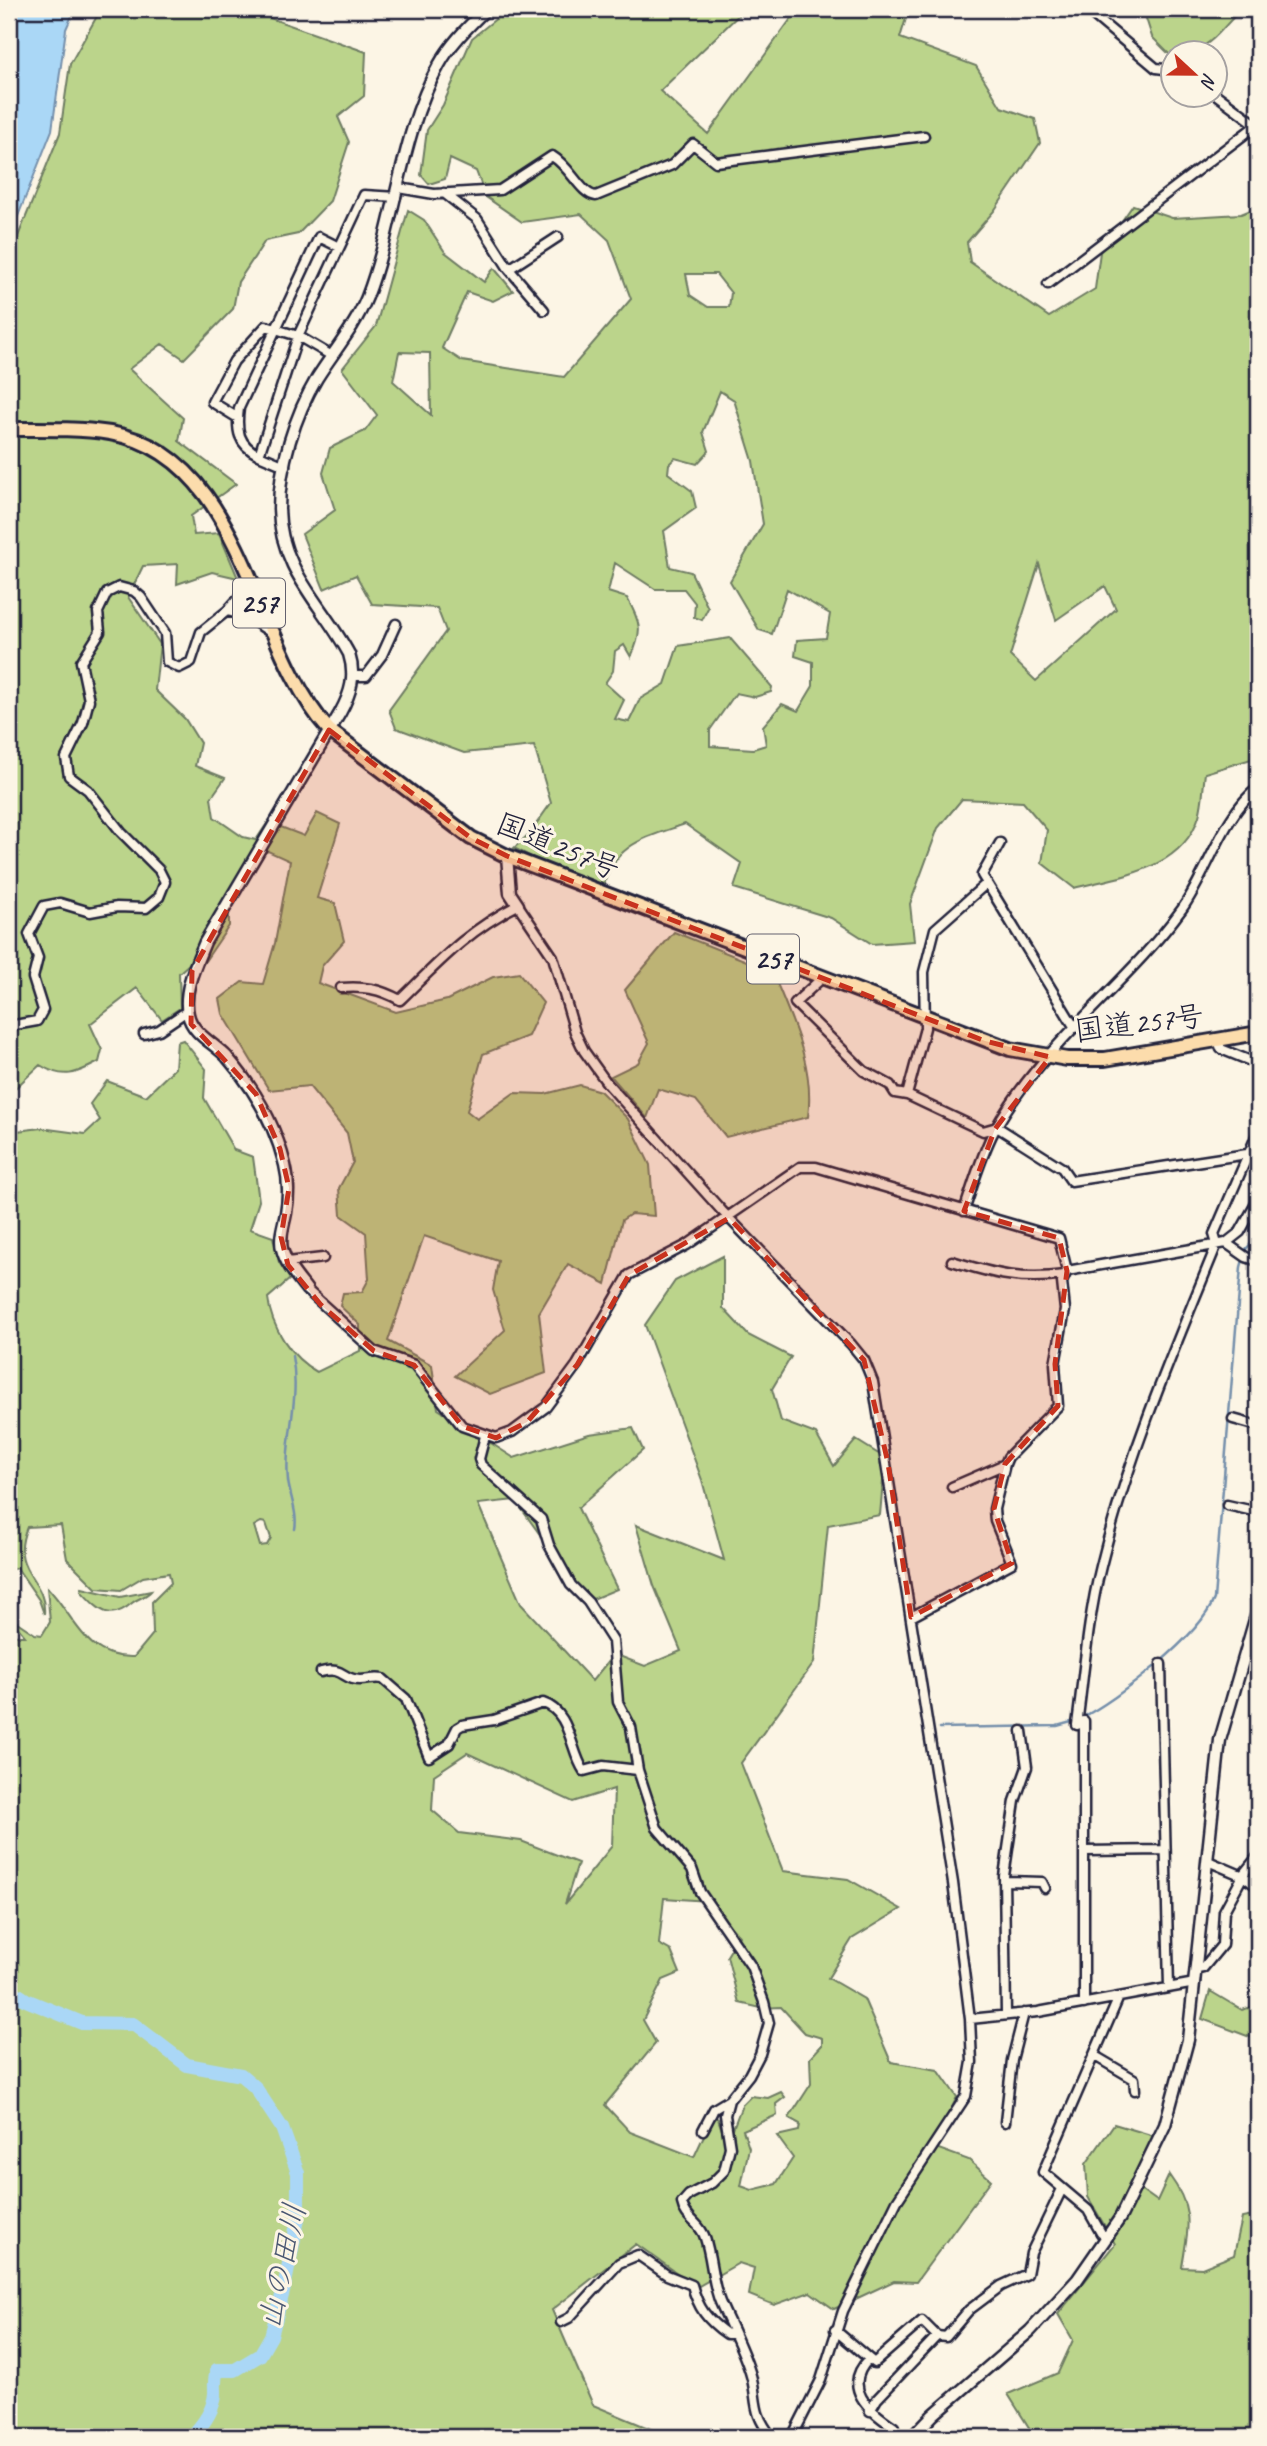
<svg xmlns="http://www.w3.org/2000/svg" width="1267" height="2446" font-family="Caveat,'Klee One',sans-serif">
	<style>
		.green { fill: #bbd48b; stroke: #6e7b63; stroke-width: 2; fill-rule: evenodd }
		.water { fill: #aad7f6; stroke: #748fab; stroke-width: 2 }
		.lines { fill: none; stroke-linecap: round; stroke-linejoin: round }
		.stream { stroke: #748fab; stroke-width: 2.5 }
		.river { stroke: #aad7f6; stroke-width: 14 }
		.minor-casing { stroke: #22223b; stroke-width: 13 }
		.tertiary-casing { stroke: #22223b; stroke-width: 15 }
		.trunk-casing { stroke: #22223b; stroke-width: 18 }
		.minor { stroke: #fcf5e5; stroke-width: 8 }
		.tertiary { stroke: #fcf5e5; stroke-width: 10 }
		.trunk { stroke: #fcdcac; stroke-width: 12 }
		.marked { fill: #c8321e; fill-opacity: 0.2; stroke: #c8321e; stroke-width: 5; stroke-dasharray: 14 9; stroke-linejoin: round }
		.labels { text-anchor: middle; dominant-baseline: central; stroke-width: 6; stroke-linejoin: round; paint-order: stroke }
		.shield { fill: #fcf5e5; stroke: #63616e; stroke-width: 2 }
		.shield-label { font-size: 28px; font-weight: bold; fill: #22223b }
		.street-label { font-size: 30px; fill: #22223b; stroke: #fcf5e5 }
		.water-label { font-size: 32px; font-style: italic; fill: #4b5873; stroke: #fcf5e5 }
	</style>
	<rect width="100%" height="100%" fill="#fcf5e5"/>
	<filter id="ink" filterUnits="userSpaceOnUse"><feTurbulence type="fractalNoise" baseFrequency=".0143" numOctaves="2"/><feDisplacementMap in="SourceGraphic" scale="14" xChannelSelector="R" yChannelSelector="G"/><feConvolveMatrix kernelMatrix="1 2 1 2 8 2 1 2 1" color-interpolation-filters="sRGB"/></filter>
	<g filter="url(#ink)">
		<path class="green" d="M101,9h162l-2,6 105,37 -2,44 -26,21 11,25 -19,59 -32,33 -33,7 -27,41 -5,27 -49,50 -22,-15 -33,25 54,49 -4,23 57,43 -45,32 3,19 25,-2 19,45 -26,-6 -35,12 1,-20 -35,2 -15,31 32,47 -5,46 30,29 15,24 -5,23 30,12 -14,20 3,19 29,20 13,3 12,-18 36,14 13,-23 23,11 -23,74 18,5 9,38 -22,25 -4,17 78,29 51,-12 46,-23 26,-4 24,30 -15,33 -45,18 -16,57 10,8 37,-26 31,1 35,-9 20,6 28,28 22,46 4,51 -23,-2 -9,6 -16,64 -38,-20 -29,49 7,60 -56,21 -35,-18 50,-46 -12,-40 5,-29 -74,-25 -36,105 44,24 6,44 76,49 75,-24 44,-6 10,22 -65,58 39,81 -29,12 -73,-101 -37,4 43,100 71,77 22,-27 31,12 36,-15 -27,-65 -18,-61 88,35 -22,-80 -57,-155 30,-44 48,-25v52l25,27 43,22 -19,32 9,32 35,13 18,32 22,-26 29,18 -5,57 -52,10 -14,138 -73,100 42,108 65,8 53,30 -49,30 -24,39 36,21 27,63 47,8 19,27 -24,50 36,13 22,20 -75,102 -22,-1 -60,28 -24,-17 -36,13 -25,-10 5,-27 -15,-5 -42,24 -61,-43 -84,66 41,95 77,32h-661v-809l8,8h8l-10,-12 2,-2 18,12 7,1 8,-13 -3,-35c29,30 37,72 87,70l19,-23 -1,-32 19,-19 -2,-10 -26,4 -22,13 -25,-2 -29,-29 -6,-34 -34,2c-19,46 20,50 17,87l-5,-14 -22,-32 -8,2v-438l32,-4 44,6 15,-14 -10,-16 17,-23 39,15 29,-28 2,-26 6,-2 23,29 -2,29 30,52 19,7 6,44 -9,28 23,8 6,25 11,17 -22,19c3,29 23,60 49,74l43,-21v-26l-20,-19 3,-13 19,-1 7,-13 -3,-46 -25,-18 -2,-27 14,-26 -6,-29 -38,-47 -40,4 -46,-76 -3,-15 22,-17 21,2 12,-41 15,-82 -22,-10 -21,11 -18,31v33l-26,38 -13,-1 -11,10 1,35 -18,12 -25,-32 -47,36 12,26 -3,12c-23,12 -35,18 -59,3l-31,29v-824l1,-14 50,-123 10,-69zM261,1522l5,1 5,15 -4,7 -7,1 -6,-20zM467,1753l106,49 41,-13 -2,57 -47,58 13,-41 -57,-22 -62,-8 -27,-23 2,-35zM664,1898l44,3 31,35 -12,20 12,47 22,5 20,-1 24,26 17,5v7l-12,13 1,26 -22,34 11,6 -1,7 -22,5 16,22 -17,26 -24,6 -11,-4 8,-38 -6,-18 34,-15 -1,-11 9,-7 -4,-5 -13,6 -17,-2 -9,9 -10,26 -9,2 -5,-14 -5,-3 -19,41 -64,-25 -25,-27 51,-62 -13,-23 20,-40 17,-7 -9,-22 -12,-7z
			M508,9h237l-85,82 48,43 90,-125h111l-9,29 76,28 25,41 34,12 5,24 -46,68 -27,31 3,20 79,55 46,-28 5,-37 33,-47 39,13 69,-4 17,-7v550l-53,16c-2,14 -2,30 -6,43 -17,54 -78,60 -125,72l-32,-25 5,-33 -24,-28 -61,-3 -24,29 -28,76 4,37 -42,3 -41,-26 -97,-30 8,-24 -57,-40c-39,14 -71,19 -82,64l-49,-19 -40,-21 15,-14 22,-31 -17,-57 -70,7 -68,-25 -7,-18 57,-79 -9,-23 -65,-4 -16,-29 -32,14 -22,-55 33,-24 -12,-37 7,-25 35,-17 12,-16 -35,-46 34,-43 32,-116 16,10 21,32 39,30 10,-14 19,23 -20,10 -26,-9 -25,56 20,13 102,16 67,-78 -22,-59 -28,-26 -59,8 -36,-25 -10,-26 -26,-12 -5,20 -16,5 -8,-9 6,-45 16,-25 29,-67zM686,274h30l15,19 -2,14h-21l-18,-12zM399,352l31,1 1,62 -38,-34zM720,391l14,9 19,61 10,63 -33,57 29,49 13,4 15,-45 43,25 -4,24 -29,2 -2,16 18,6v24l-15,25 -16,-7 -19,22 3,19 -13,4 -43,-3v-16l26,-37 19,4 16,-5 1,-5 -42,-49 -52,8 -13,38 -25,15 -11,23 -14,-3 9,-19 -19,-17 8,-12 2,-20 9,-6 7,12c12,-26 10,-34 -4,-59l-19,-6 7,-29 40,26h29l11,14 -1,14 8,3 6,-12 -17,-36 -21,-5 -6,-36 32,-23 -4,-17 -24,-18 1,-9 6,-6 22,6 12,-13 -6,-19zM1039,564l17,56 49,-34 11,23 -80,72 -26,-25z
			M1143,9h99c-27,24 -28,43 -70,43v5l-20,-20z
			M674,932l98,39c19,48 43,93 36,146l-82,20 -30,-37 -38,-11 -11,29 -36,-42 27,-13 11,-20 -24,-53z
			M82,1588l38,9 31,-6c-5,6 -13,7 -19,12 -23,20 -34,6 -51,-12z
			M1210,1991l32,19 16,-5v35l-56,-21z
			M1114,2124l40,12 -21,48 24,17 12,-26c26,35 19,52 13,92l20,1 32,-13 8,-37 16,-3v222h-223l-27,-43 50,-21 15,-33 -15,-26 57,-70 -27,-47 -2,-33z"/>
		<path class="water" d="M9,9h66l-9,20 -14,101 -43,109z"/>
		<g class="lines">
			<path class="stream" d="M292,1356c9,44 -8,82 -4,125 2,15 10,33 7,48
				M1081,1718c36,-18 119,-82 133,-119l27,-332 5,-18 12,-13
				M939,1728l118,-2 18,-5"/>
			<path class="river" d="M9,1989l17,11 56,23 51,1 54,41 54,10 14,12 27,41 16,45v46l-14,69 -13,48 -11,19 -25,15h-18c-3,9 -2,13 -2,23 -1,18 -12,32 -24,44"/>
			<defs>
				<path id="minor" d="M1086,9l70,59 16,2
					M1214,93l43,32
					M399,188l35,6 66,-4 52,-34c19,11 28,38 44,40l76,-31 21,-21 23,18 208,-26
					M444,193l33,26 32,50 35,41
					M509,269l49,-32
					M1048,284l210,-160
					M238,418l-26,-16 22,-41 32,-35 32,10 34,20
					M259,455c-21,-10 -23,-25 -20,-47l80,-171 20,10
					M285,466l-26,-11 39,-119 66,-141 32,2
					M227,611l9,-10 18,-10
					M353,676h13l16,-21 14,-31
					M1000,843l-18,32 93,153
					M987,883l-52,46 -11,43 1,56 -18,67 76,36 14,-4 65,41 9,13 176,-27
					M822,978l-27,25 69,68 26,14 5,8 12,2
					M341,988c23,-2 39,1 59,12 39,-38 68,-70 118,-95l35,52 22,75 9,19 23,32 115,128 129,133 13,16 9,22 80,501 17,136 2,43 -6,34 -69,105 -54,110 -22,69 -29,57
					M9,1026l28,-5 6,-11 -10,-32 5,-20 -9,-24 15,-28 16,-3 30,9 27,-5 29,1 13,-11 6,-15 -6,-12 -38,-38 -33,-42 -19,-14 -3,-18 17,-35 6,-23 -8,-38 19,-30 -2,-20 9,-19 12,-6 15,4 7,6 24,36 2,29 12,6 12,-6 10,-30 26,-21 19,5 27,18
					M144,1034l15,-4 28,-19
					M1218,1040l3,9 37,15
					M964,1211c9,-26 17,-55 30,-80 47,-86 131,-144 188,-222 25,-35 42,-96 76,-121
					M1226,1243l14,-11 18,-32
					M952,1261c42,13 69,20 113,14
					M287,1262l36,-4
					M1067,1271l159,-28 20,14 12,4
					M307,1290l67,61 40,14 48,61 34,12 16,-6 34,-25 31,-42 52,-90 58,-30 113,-78h16l243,71 8,33 -5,11 3,28 -10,54 3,42 -50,51 -3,7 -11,45 1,12 17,42 -101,54
					M1233,1419l25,7
					M485,1436l-6,23 2,6 60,54 8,26 22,40 17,17 25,39 5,61 13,25 7,43 19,58 35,41 8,23 51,74 13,36 5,21 -9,31 -11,21 -20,25 -4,15 5,32 -6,24 -12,12 -23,12 -7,8c3,16 19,20 23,35 7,21 7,45 15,64 10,23 22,45 30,70 9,28 0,38 22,65
					M952,1487l53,-23
					M1227,1505l31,7
					M1161,1664l8,323
					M321,1672c23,-6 21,8 39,8 8,0 15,-3 23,-1l23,20 23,58 20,-13 8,-16 5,-3 32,-5 49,-17c28,9 27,48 41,68l19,-5 35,4
					M1084,1721v283
					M1077,1725c7,-53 11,-107 24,-159 27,-110 73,-217 116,-322l-3,-10 44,-102
					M1084,1851l81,-1
					M1208,1861l35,15 15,11
					M1004,1881l38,1 3,6
					M1197,1969l6,-1 19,-23 2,-34 21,-39 13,-16
					M1006,2014l-2,-138 11,-75 12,-34 -5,-36
					M970,2019l68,-7 157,-29
					M1095,2056l39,23 1,11
					M1005,2122l7,-62 12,-47
					M703,2130l11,-21 15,-9
					M1108,2237l-7,-4 -13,-23 -45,-38 76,-175
					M561,2322l8,-4 50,-55 19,-8 29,20 25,10c6,23 15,35 35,49h6
					M835,2330l39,33 48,-42 15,15 9,1 23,-27 32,-24 26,-12 4,-21 31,-64
					M869,2359c-28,28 0,52 25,68l2,10
					M870,2411l7,-12 60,-63
					M517,2437v-4"/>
				<path id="tertiary" d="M507,856l3,37 8,12
					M307,1290c-10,-13 -21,-25 -25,-41 -3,-12 2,-24 4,-36 3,-17 3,-32 -1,-48 -10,-41 -31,-77 -58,-108 -13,-14 -35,-23 -39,-43 -5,-24 8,-50 17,-72l135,-229c11,-20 16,-37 9,-59 -26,-49 -69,-84 -70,-145 0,-43 16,-94 38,-131 17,-27 38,-51 50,-81 28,-73 34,-165 72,-232 12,-22 30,-39 47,-56
					M912,2437l21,-22 97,-84 47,-51 43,-62 45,-93 23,-85 32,-300 38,-131"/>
				<path id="trunk" d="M9,429c33,0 68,-1 101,4 135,22 141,211 219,297l142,108 36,18 503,193 57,10h38l153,-26"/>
			</defs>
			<use href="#minor" class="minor-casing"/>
			<use href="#tertiary" class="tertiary-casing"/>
			<use href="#trunk" class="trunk-casing"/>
			<use href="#minor" class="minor"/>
			<use href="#tertiary" class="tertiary"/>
			<use href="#trunk" class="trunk"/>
		</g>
	</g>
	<path class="marked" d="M329,730l142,108 36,18 478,185 65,16 -55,72 -31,82 95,27 8,33 -12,93 3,42 -53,58 -11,45 18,54 -101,54 -23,-154 -24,-103 -135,-142 -100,57 -52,90 -50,57 -31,16 -34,-12 -48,-61 -40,-14 -53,-46 -33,-40 -7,-28 8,-49 -9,-39 -24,-55 -65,-70 1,-53z"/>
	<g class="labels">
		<g class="shield">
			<rect x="233" y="578.5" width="52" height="49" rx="5"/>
			<rect x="747" y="934.5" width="52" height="49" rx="5"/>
		</g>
		<g class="shield-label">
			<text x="259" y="603">257</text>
			<text x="773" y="959">257</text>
		</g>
		<g class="street-label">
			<text transform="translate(558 846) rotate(22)">国道257号</text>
			<text transform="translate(1139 1023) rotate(-7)">国道257号</text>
		</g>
		<g class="water-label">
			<text transform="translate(282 2266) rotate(-78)">山の田川</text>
		</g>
	</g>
	<rect width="1267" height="2446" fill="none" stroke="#fcf5e5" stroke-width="35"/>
	<rect x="18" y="18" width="1232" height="2411" fill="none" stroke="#22223b" stroke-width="2.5" filter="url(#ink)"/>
	<g transform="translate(1194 74) rotate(112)"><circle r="33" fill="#fcf5e5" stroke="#a5a1a1" stroke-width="2"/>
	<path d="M0-5L12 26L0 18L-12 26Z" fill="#c8321e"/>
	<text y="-10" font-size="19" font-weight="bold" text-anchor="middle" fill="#22223b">N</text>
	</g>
</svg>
